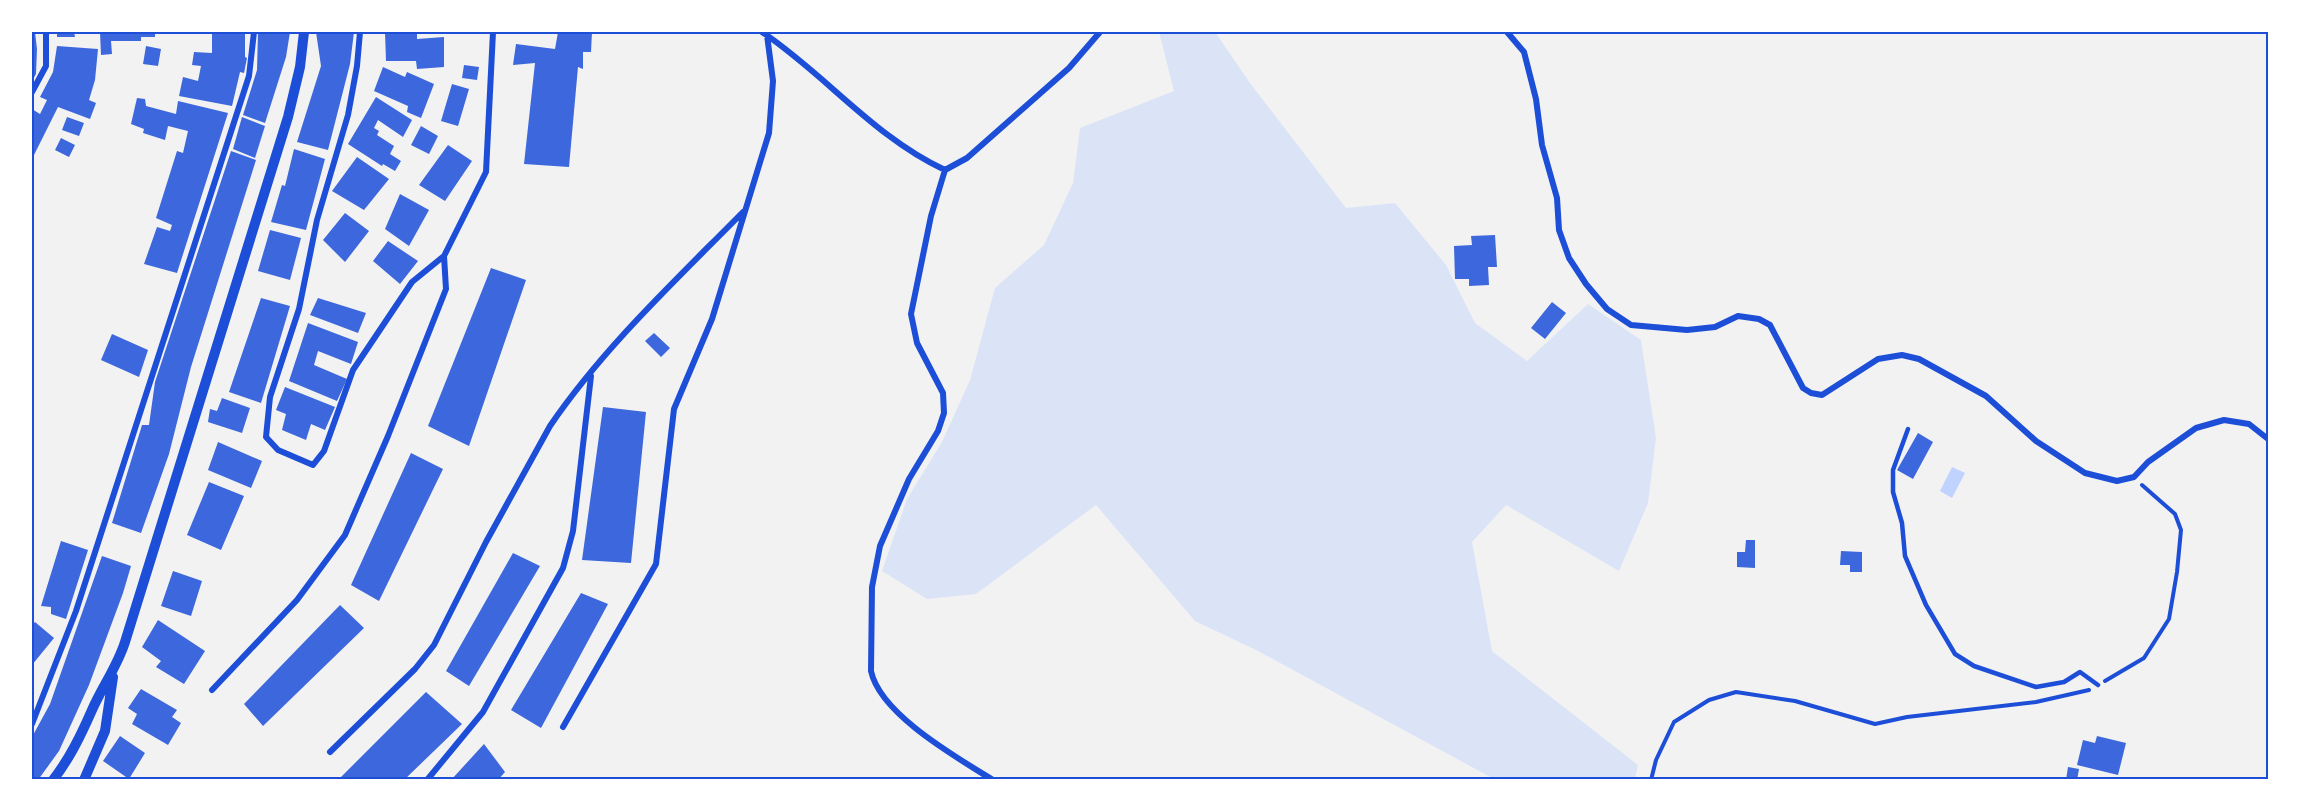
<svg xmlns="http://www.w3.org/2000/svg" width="2300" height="811" font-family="'Archivo Narrow',sans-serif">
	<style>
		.green { fill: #dbe4f7 }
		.water { fill: #bfd3fe }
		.building { fill: #3d67dc }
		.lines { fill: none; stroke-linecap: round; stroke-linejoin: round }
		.path { stroke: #1d4ed8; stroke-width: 4 }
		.service { stroke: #1d4ed8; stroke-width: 4.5 }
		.minor { stroke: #1d4ed8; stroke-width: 6 }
		.tertiary { stroke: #1d4ed8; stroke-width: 10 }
		.neatline { fill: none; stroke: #1d4ed8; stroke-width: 2 }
	</style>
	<rect width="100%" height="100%" fill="#f2f2f2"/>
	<path class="green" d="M1159,32h56l35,51 96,125 49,-5 51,62 29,58 52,38 61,-57 53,36 15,98 -8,65 -29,68 -113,-66 -34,37 20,109 146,114 -3,14h-141l-238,-129 -61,-29 -99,-116 -120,89 -49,5 -45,-28 25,-72 35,-57 28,-62 25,-92 49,-43 29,-62 7,-55 94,-37z"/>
	<path class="water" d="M1952,467l13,6 -13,25 -12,-7z"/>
	<path class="building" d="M32,32h3l2,17 -1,25 -4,7z
		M57,32h17l1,5h-18z
		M100,32h55v5h-14v4h-30l1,13 -11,1z
		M212,32h33v25l2,1 -3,15 -4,-1 -8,34 -53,-10 4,-19 15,4 3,-15 -9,-1 2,-13 18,1z
		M258,32h32l-4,25 -21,66 -22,-8 14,-45z
		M316,32h38l-4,32 -22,86 -31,-8 24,-76z
		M385,32h32v7l27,-2v30l-27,2 -1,-8h-30z
		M558,32h34l-1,20h-8v17l-5,-2 -9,100 -45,-3 11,-101 -22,2 3,-21 39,5z
		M57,46l41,3 -3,31 -6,20 7,3 -6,16 -32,-12 -26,52v-50l8,5 7,-14 -7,-3 13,-25z
		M146,46l15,3 -3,17 -15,-2z
		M464,65l15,2 -2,13 -15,-2z
		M383,67l22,10 2,-5 27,12 -13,34 -14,-6 1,-6 -34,-15z
		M452,84l17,5 -11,37 -17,-5z
		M376,97l36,23 -9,17 -25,-17 -4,8 5,3 -2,4 17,11 -4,8 11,7 -6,10 -12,-7 -1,2 -34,-22z
		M137,98l8,1 1,7 30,8 2,-13 50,12 -51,160 -33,-9 13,-37 13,4 2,-6 -16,-7 21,-67 6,2 5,-22 -20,-5 -3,14 -22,-7 1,-4 -13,-5z
		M67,117l17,6 -5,13 -17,-6z
		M242,117l23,9 -10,32 -22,-9z
		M421,126l17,10 -9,18 -18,-9z
		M61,138l14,7 -6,12 -14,-7z
		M448,145l24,16 -27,40 -26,-16z
		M294,149l31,10 -19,71 -35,-8 11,-37 3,1z
		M231,151l25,9 -65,207 -22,87 -28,79 -29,-10 30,-98h7l6,-43z
		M357,157l32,22 -25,31 -32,-19z
		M400,194l29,16 -20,36 -24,-17z
		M345,213l24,18 -24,31 -22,-22z
		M270,230l31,8 -11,42 -32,-9z
		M1495,235l2,32h-9l1,18 -20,1v-7h-14l-1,-33 18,-1 -1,-9z
		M388,241l30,20 -18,23 -27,-23z
		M491,268l35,12 -57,166 -41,-20z
		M261,298l29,8 -29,97 -32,-11z
		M318,298l48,15 -8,20 -48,-18z
		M1552,302l14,11 -21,26 -14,-11z
		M308,323l50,19 -7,22 -33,-13 -4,14 33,14 -10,22 -48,-20z
		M654,333l16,15 -9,9 -16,-16z
		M112,334l36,16 -9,27 -38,-17z
		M285,387l50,20 -10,23 -14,-6 -5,16 -24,-10 4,-16 -10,-4z
		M222,398l28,10 -8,25 -34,-11 2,-13 7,2z
		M603,407l43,5 -15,151 -49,-3z
		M1918,433l15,9 -20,37 -16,-9z
		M218,442l44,19 -11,27 -43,-18z
		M411,453l32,16 -64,132 -28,-16z
		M209,482l35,14 -23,54 -34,-15z
		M1746,540h9v28l-18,-1v-15h8z
		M61,541l27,9 -22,69 -15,-5v-7l-10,-1z
		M1841,551l21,1v20h-12v-7h-10z
		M513,553l27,13 -71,120 -23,-15z
		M102,556l29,10 -8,27 -34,92 -30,66 -21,29h-6v-43l18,-33z
		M173,571l29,10 -11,35 -30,-10z
		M581,593l27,11 -67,124 -30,-18z
		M340,605l24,23 -101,98 -19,-22z
		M158,620l47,31 -21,33 -28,-17 5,-6 -19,-14z
		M35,622l19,16 -22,27v-40z
		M141,689l36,21 -5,7 9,6 -13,22 -36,-21 5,-10 -9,-6z
		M426,692l36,32 -58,56h-66z
		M120,736l25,17 -16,26 -26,-18z
		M2097,736l29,7 -8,32 -41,-10 6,-25 12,3z
		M484,744l21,28 -7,8h-47z
		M2068,767l11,2 -2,11h-11z"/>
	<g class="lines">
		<path class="path" d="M2105,681l39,-23 25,-39 8,-47 4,-42 -6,-16 -33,-29
			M1651,780l5,-20 18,-38 35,-22 27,-8 59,9 80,23 32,-7 129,-15 53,-12"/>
		<path class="service" d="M1908,429l-15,41v22l9,31 3,33 21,49 29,49 19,12 62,21 28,-5 16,-10 18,13"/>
		<path class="minor" d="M360,32l-3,34 -9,49 -31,105 -18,89 -29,88 -4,40 12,13 35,15 11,-14 29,-81 59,-88 32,-26
			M762,32c64,43 112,105 183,138
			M1507,32l17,20 12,47 6,46 15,53 2,32 10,28 17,26 21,25 24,16 56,5 28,-3 23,-11 21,3 11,6 33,63 8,5 11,2 56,-36 24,-4 17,4 67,37 50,45 49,32 32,8 17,-4 14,-15 48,-34 28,-8 25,4 19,15
			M32,92l14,-26v-34
			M212,690l85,-90 48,-65 43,-99 58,-147 -2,-33 42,-84 7,-140
			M32,724l44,-113 173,-535 5,-44
			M563,727l93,-163 18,-155 38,-90 57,-186 4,-52 -6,-46
			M330,752l85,-83 19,-24 52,-103 64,-116c54,-79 126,-146 193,-214
			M427,780l56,-68 80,-144 10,-37 18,-155
			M993,780c-37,-23 -113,-66 -122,-109l1,-84 8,-41 29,-67 29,-48 6,-18 -1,-20 -26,-50 -6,-29 20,-98 14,-46 22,-12 102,-90 31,-36"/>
		<path class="tertiary" d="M53,780c17,-22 28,-45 39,-70 10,-23 25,-43 33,-68l163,-525 12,-50 4,-35
			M84,780l21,-49 8,-54"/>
	</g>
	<rect width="2300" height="811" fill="none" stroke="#ffffff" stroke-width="66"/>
	<rect x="33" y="33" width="2234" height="745" class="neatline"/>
</svg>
